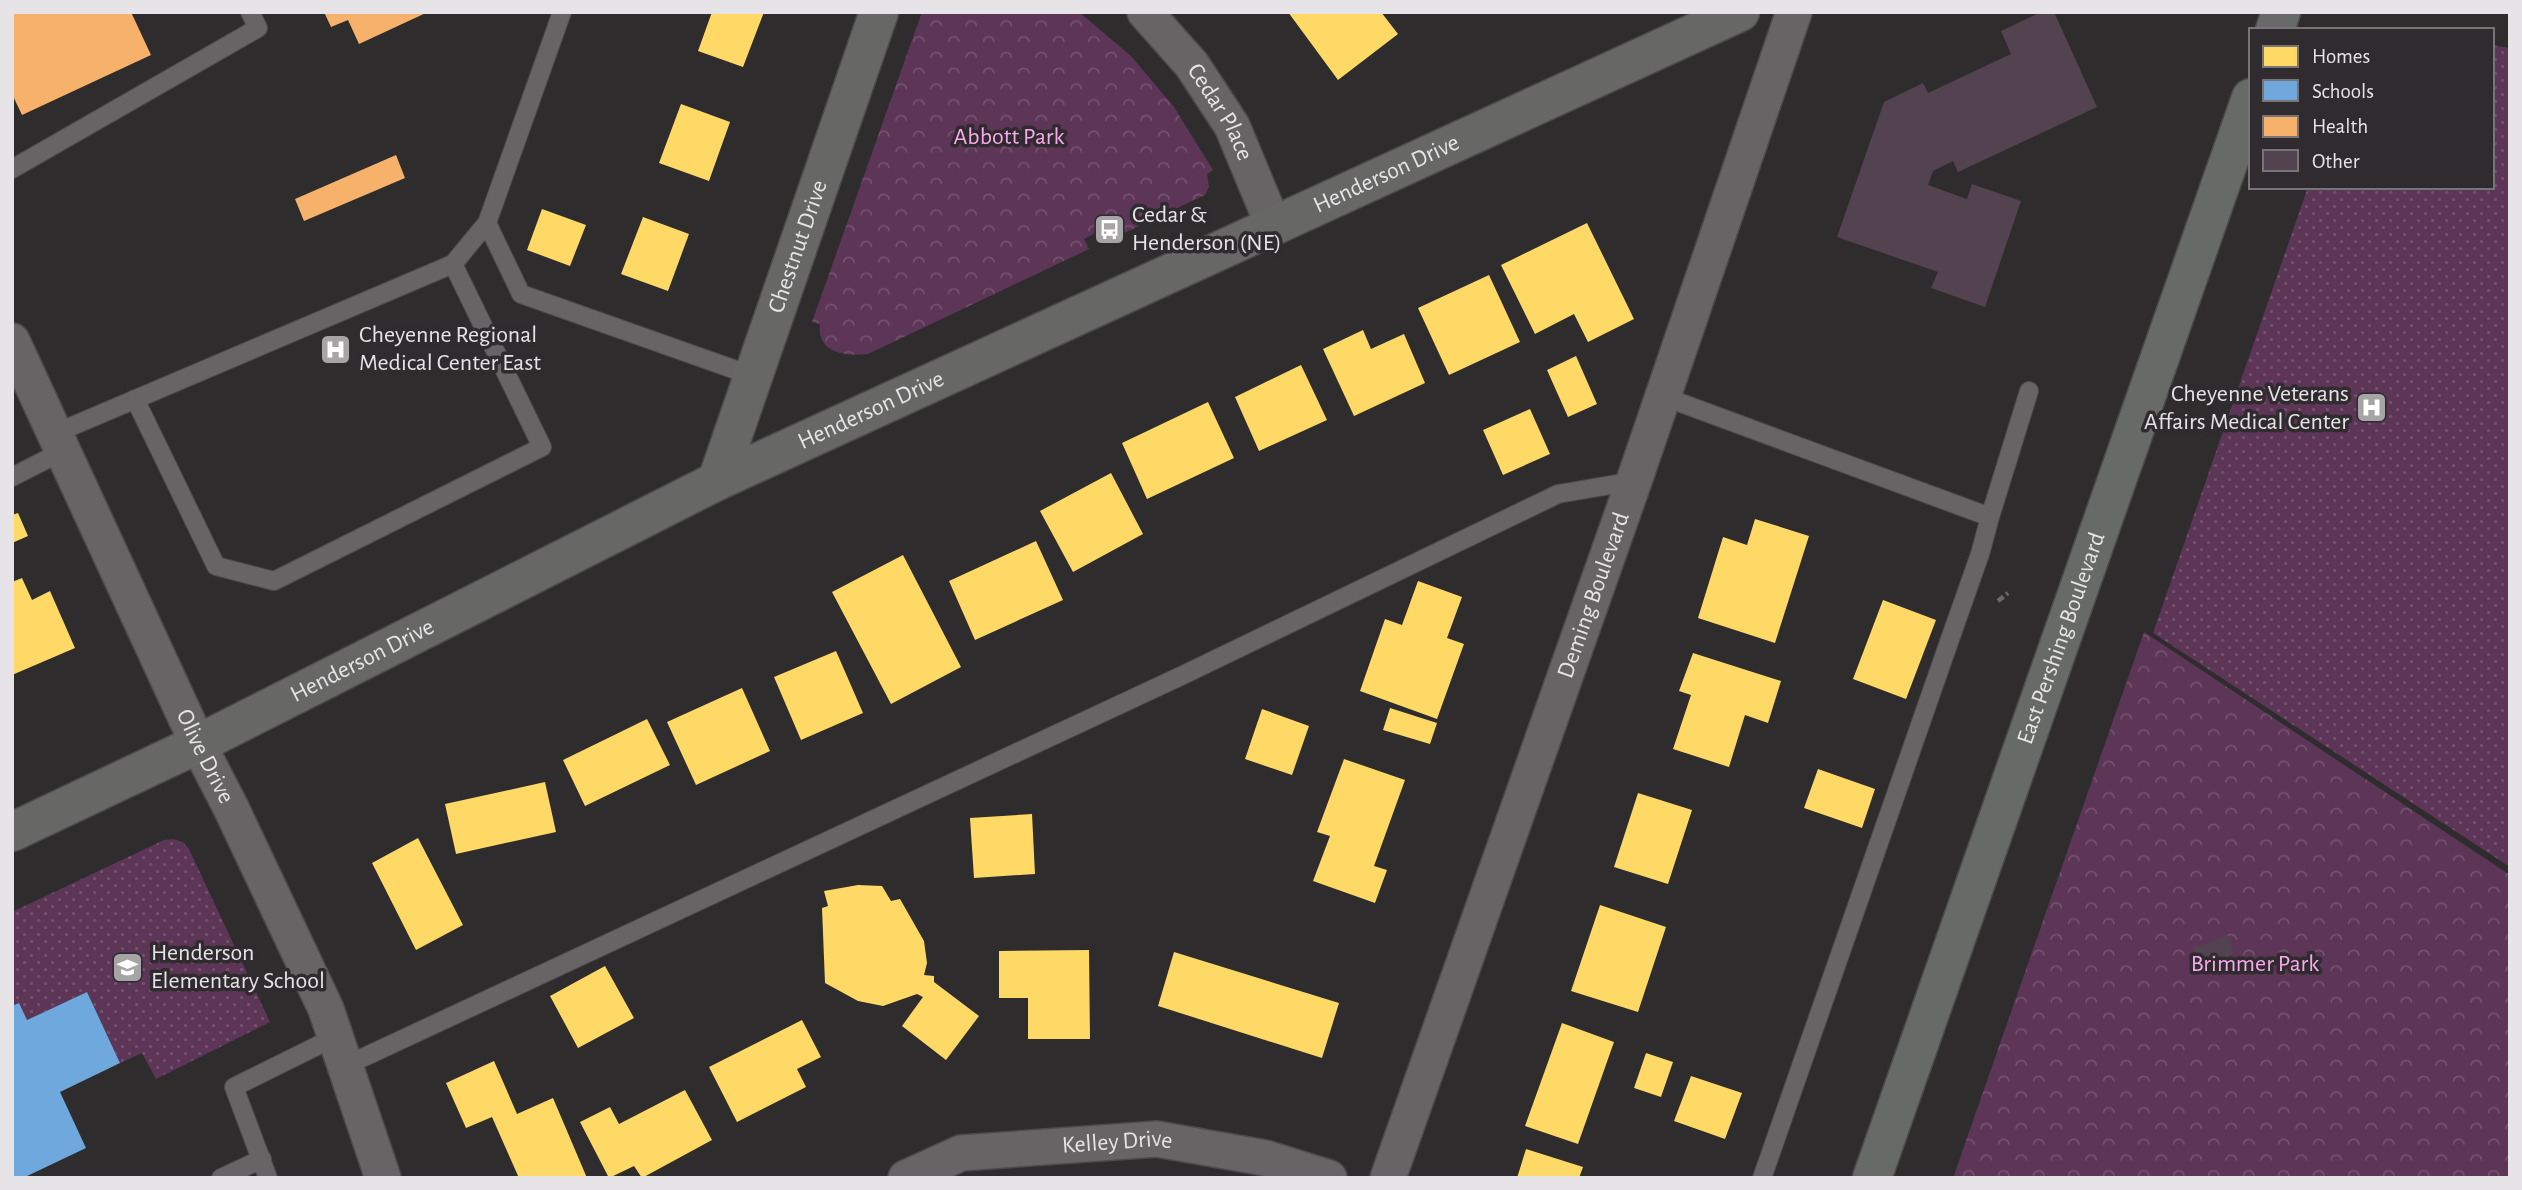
<svg xmlns="http://www.w3.org/2000/svg" width="2522" height="1190" font-family="'Alegreya Sans',sans-serif">
	<style>
		.grass { fill: url(#grass-dots) }
		.park { fill: url(#park-crowns) }
		.homes { fill: #ffd966 }
		.schools { fill: #6fa8dc }
		.health { fill: #f6b26b }
		.building { fill: #534350 }
		.lines { fill: none; stroke-linecap: round; stroke-linejoin: round }
		.lane-casing { stroke: #4c4a4c; stroke-width: 20 }
		.street-casing { stroke: #4c4a4c; stroke-width: 38 }
		.secondary-casing { stroke: #4c4a4c; stroke-width: 41 }
		.primary-casing { stroke: #4c4a4c; stroke-width: 41 }
		.path { stroke: #6a6868; stroke-width: 4.5; stroke-dasharray: 7 3.5; stroke-linecap: butt }
		.lane { stroke: #666465; stroke-width: 18 }
		.street { stroke: #666465; stroke-width: 35 }
		.secondary { stroke: #676866; stroke-width: 38 }
		.primary { stroke: #686a67; stroke-width: 38 }
		.labels { text-anchor: middle; dominant-baseline: central; stroke-width: 7; stroke-linejoin: round; paint-order: stroke }
		.street-label { font-size: 24px; fill: #e6e4e6; stroke: #2f2b2e }
		.park-label { font-size: 24px; fill: #faa9ec; stroke: #2f2b2e }
		.poi-label { font-size: 24px; fill: #e6e4e6; stroke: #2f2b2e; text-anchor: start }
	</style>
	<defs>
		<pattern id="grass-dots" width="8" height="8" patternUnits="userSpaceOnUse" patternTransform="scale(1.75)"><rect width="8" height="8" fill="#5d3557"/><path d="M2 2h.1M6 6h.1" fill="none" stroke="#74526f" stroke-width="1.8" stroke-linecap="round"/></pattern>
		<pattern id="park-crowns" width="20" height="18" patternUnits="userSpaceOnUse" patternTransform="scale(1.75)"><rect width="20" height="18" fill="#5d3557"/><path d="M2 6a3 3 0 1 1 6 0M12 15a3 3 0 1 1 6 0" fill="none" stroke="#74526f"/></pattern>
	</defs>
	<rect width="100%" height="100%" fill="#2e2c2d"/>
	<path class="grass" d="M2492,45l18,3v819l-357,-234 155,-446h184z
		M173,839l10,3 6,7 81,173 -114,57 -14,-26 -22,10 -33,-71 -60,28 -15,-14v-94l152,-72z"/>
	<path class="park" d="M922,12h157l52,44 43,51 39,63 -6,4 2,13 -4,8 -85,40 -6,-12 -30,16 5,10 -221,105c-22,3 -52,-1 -48,-30l-8,-2z
		M2144,632l366,243v303h-557z"/>
	<path class="homes" d="M712,12h52l-21,55 -45,-16z
		M1288,12h93l17,22 -60,46z
		M681,104l49,18 -21,59 -50,-18z
		M542,209l44,16 -16,41 -43,-16z
		M643,217l46,17 -21,57 -47,-17z
		M1587,223l47,96 -46,23 -14,-28 -39,20 -34,-69z
		M1489,275l31,67 -71,33 -31,-67z
		M1363,330l8,19 33,-15 21,49 -71,33 -31,-67z
		M1576,356l21,48 -29,13 -21,-47z
		M1301,365l26,55 -68,31 -24,-54z
		M1208,402l26,56 -87,41 -25,-56z
		M1530,409l20,45 -47,21 -20,-45z
		M1111,473l32,61 -70,38 -33,-61z
		M18,513l10,23 -16,7v-28z
		M1755,519l54,17 -34,107 -77,-25 25,-81 24,8z
		M1036,541l27,59 -88,40 -26,-59z
		M903,555l58,112 -70,37 -59,-112z
		M22,578l10,22 18,-9 25,57 -63,27v-93z
		M1418,581l44,16 -15,41 17,6 -27,75 -77,-28 25,-72 17,6z
		M1883,600l53,20 -30,79 -53,-20z
		M836,651l27,62 -62,27 -27,-63z
		M1693,653l88,28 -13,42 -23,-8 -16,52 -56,-18 18,-54 -12,-4z
		M742,688l28,63 -74,34 -29,-63z
		M1390,708l47,15 -7,21 -47,-14z
		M1262,709l47,17 -17,49 -47,-16z
		M647,719l23,46 -85,41 -22,-46z
		M1344,759l61,21 -31,86 13,4 -12,33 -62,-22 17,-45 -13,-4z
		M1818,769l57,20 -13,39 -58,-20z
		M545,782l11,50 -100,22 -11,-50z
		M1638,793l54,17 -24,74 -54,-17z
		M1032,814l3,60 -61,4 -4,-60z
		M418,838l45,87 -47,25 -44,-87z
		M858,885l24,1 9,15 9,-2 24,42 3,22 -3,12 10,1v6l45,34 -33,44 -44,-34 21,-29 -6,-3 -34,12 -25,-5 -33,-18 -3,-75 6,-2 -4,-15z
		M1600,905l66,22 -28,85 -67,-21z
		M1089,950l1,89h-62v-41h-29v-47z
		M1174,952l165,51 -17,55 -164,-52z
		M605,966l29,52 -56,30 -28,-52z
		M802,1020l19,37 -24,12 9,18 -69,35 -28,-55z
		M1562,1023l52,19 -36,102 -53,-18z
		M1646,1053l27,9 -12,35 -27,-9z
		M494,1061l23,53 36,-16 34,80h-68l-27,-61 -26,11 -20,-45z
		M1691,1076l51,17 -17,46 -51,-18z
		M685,1090l27,50 -70,38 -8,-12 -25,12 -29,-56 30,-15 9,17z
		M1526,1149l57,18 -4,11h-62z"/>
	<path class="schools" d="M87,992l33,71 -60,29 26,56 -63,30h-11v-172l7,-3 8,17z"/>
	<path class="health" d="M12,12h119l20,43 -129,60 -10,-21z
		M324,12h104l-69,32 -11,-24 -17,7z
		M396,155l9,23 -101,43 -9,-22z"/>
	<path class="building" d="M2041,12h13l43,95 -139,65 -5,-11 -20,10 -5,14 39,14 5,-15 49,17 -36,106 -54,-19 7,-16 -101,-35 47,-135 39,-19 5,10 83,-39 -10,-23z
		M2228,935l6,19 -33,12 -7,-18z"/>
	<g class="lines">
		<defs>
			<path id="lane" d="M562,12l-75,211 34,71 232,82
				M12,169l246,-141 -8,-16
				M453,264l34,-41
				M1662,396l328,121 -10,37 -31,88 -187,536
				M56,433l397,-169 89,183 -268,134 -58,-15 -81,-167
				M12,477l53,-27
				M1990,517l39,-126
				M345,1066l836,-390 377,-182 76,-13
				M221,1178l41,-19
				M268,1178l-34,-91 101,-50"/>
			<g id="street">
				<path id="s1" d="M1145,12l47,53 40,61 42,101"/>
				<path id="s2" d="M12,341l186,403 33,64 95,201 57,169"/>
				<path id="s3" d="M906,1178l55,-25 196,-14 108,19 64,20"/>
				<path id="s4" d="M1388,1178l246,-697 160,-469"/>
			</g>
			<g id="secondary">
				<path id="s5" d="M717,481l162,-469"/>
				<path id="s6" d="M12,832l186,-88 519,-263 1023,-469"/>
			</g>
			<g id="primary">
				<path d="M2275,30l6,-18"/>
				<path id="s7" d="M1872,1178l379,-1080"/>
			</g>
		</defs>
		<use href="#lane" class="lane-casing"/>
		<use href="#street" class="street-casing"/>
		<use href="#secondary" class="secondary-casing"/>
		<use href="#primary" class="primary-casing"/>
		<path class="path" d="M1998,601l10,-8"/>
		<use href="#lane" class="lane"/>
		<use href="#street" class="street"/>
		<use href="#secondary" class="secondary"/>
		<use href="#primary" class="primary"/>
	</g>
	<defs>
		<symbol id="bus-square" viewBox="-11 -11 22 22"><rect x="-9" y="-9" width="18" height="18" rx="4" fill="#a6a4a5" stroke="#2f2b2e"/><path d="M-5-6H5V4H4V6H2V4H-2V6H-4V4H-5ZM-3.5-4V0h7V-4ZM-3.5 1.2v1.5H-2V1.2ZM2 1.2v1.5H3.5V1.2Z" fill="#fff"/></symbol>
		<symbol id="hospital-square" viewBox="-11 -11 22 22"><rect x="-9" y="-9" width="18" height="18" rx="4" fill="#a6a4a5" stroke="#2f2b2e"/><path d="M-5-5h3v3.5h4V-5h3V5h-3V1.5h-4V5h-3Z" fill="#fff"/></symbol>
		<symbol id="school-square" viewBox="-11 -11 22 22"><rect x="-9" y="-9" width="18" height="18" rx="4" fill="#a6a4a5" stroke="#2f2b2e"/><path d="M0-5L7-2L0 1L-7-2ZM-4 1L0 2.5L4 1V4Q0 6-4 4Z" fill="#fff"/></symbol>
	</defs>
	<g fill-rule="evenodd">
		<use href="#bus-square" x="1092" y="212" width="35" height="35"/>
		<use href="#hospital-square" x="318" y="332" width="35" height="35"/>
		<use href="#hospital-square" x="2354" y="390" width="35" height="35"/>
		<use href="#school-square" x="110" y="950" width="35" height="35"/>
	</g>
	<g class="labels">
		<g class="street-label">
			<text stroke="none"><textPath href="#s1" startOffset="126">Cedar Place</textPath></text>
			<text stroke="none"><textPath href="#s6" startOffset="1524">Henderson Drive</textPath></text>
			<text stroke="none"><textPath href="#s5" startOffset="248">Chestnut Drive</textPath></text>
			<text stroke="none"><textPath href="#s6" startOffset="957">Henderson Drive</textPath></text>
			<text stroke="none"><textPath href="#s4" startOffset="618">Deming Boulevard</textPath></text>
			<text stroke="none"><textPath href="#s7" startOffset="572">East Pershing Boulevard</textPath></text>
			<text stroke="none"><textPath href="#s6" startOffset="390">Henderson Drive</textPath></text>
			<text stroke="none"><textPath href="#s2" startOffset="458">Olive Drive</textPath></text>
			<text stroke="none"><textPath href="#s3" startOffset="217">Kelley Drive</textPath></text>
		</g>
		<g class="park-label">
			<text x="1009" y="137">Abbott Park</text>
			<text x="2255" y="964">Brimmer Park</text>
		</g>
		<g class="poi-label">
			<text x="1132" y="215">Cedar &amp;<tspan x="1132" dy="28">Henderson (NE)</tspan></text>
			<text x="359" y="335">Cheyenne Regional<tspan x="359" dy="28">Medical Center East</tspan></text>
			<text x="2349" y="394" text-anchor="end">Cheyenne Veterans<tspan x="2349" dy="28">Affairs Medical Center</tspan></text>
			<text x="151" y="953">Henderson<tspan x="151" dy="28">Elementary School</tspan></text>
		</g>
	</g>
	<rect width="2522" height="1190" fill="none" stroke="#e6e4e6" stroke-width="28"/>
	<rect x="2249" y="28" width="245" height="161" fill="#2f2b2e" stroke="#787578" stroke-width="2"/>
	<rect x="2263" y="46" width="35" height="21" fill="#ffd966" stroke="#787578" stroke-width="2"/>
	<text x="2312" y="63" font-size="21" fill="#e6e4e6">Homes</text>
	<rect x="2263" y="80" width="35" height="21" fill="#6fa8dc" stroke="#787578" stroke-width="2"/>
	<text x="2312" y="98" font-size="21" fill="#e6e4e6">Schools</text>
	<rect x="2263" y="116" width="35" height="21" fill="#f6b26b" stroke="#787578" stroke-width="2"/>
	<text x="2312" y="133" font-size="21" fill="#e6e4e6">Health</text>
	<rect x="2263" y="150" width="35" height="21" fill="#534350" stroke="#787578" stroke-width="2"/>
	<text x="2312" y="168" font-size="21" fill="#e6e4e6">Other</text>
</svg>
